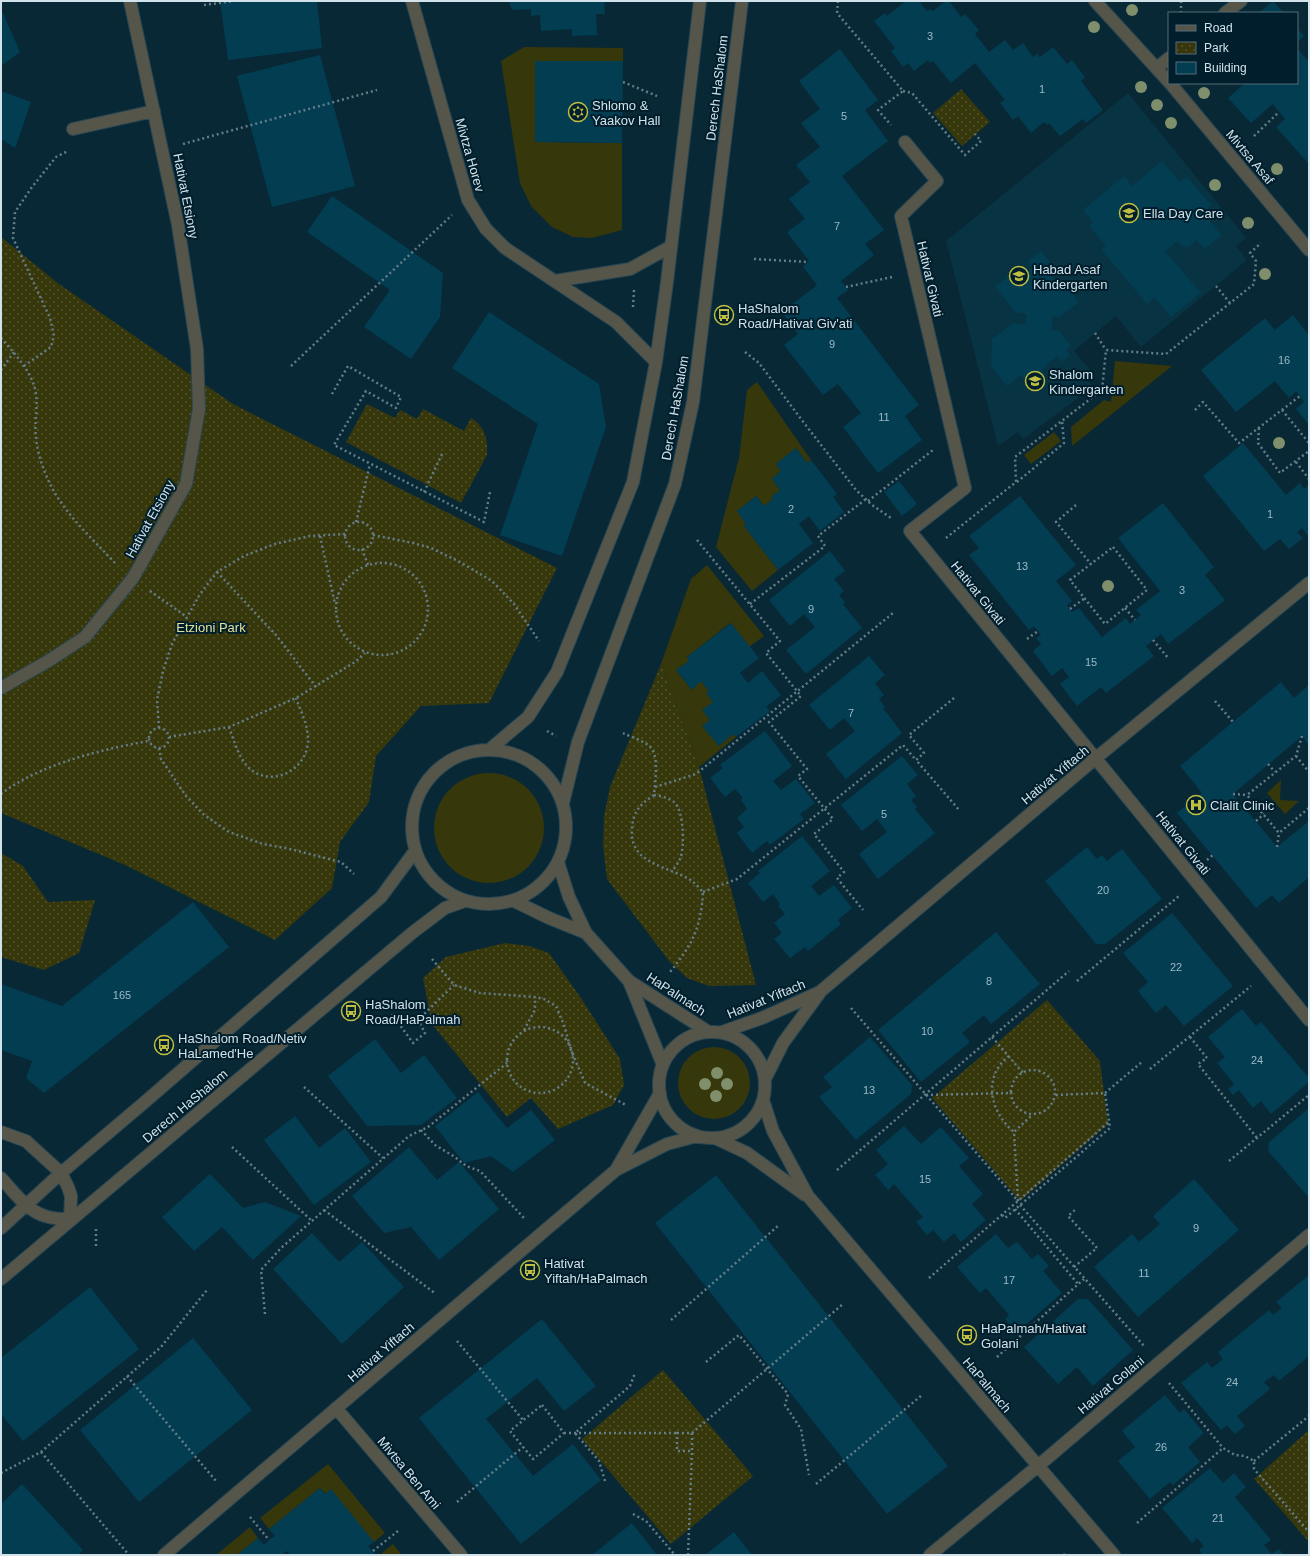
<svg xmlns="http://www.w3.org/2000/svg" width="1310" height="1556" font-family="Arial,sans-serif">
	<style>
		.built { fill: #083343 }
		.green { fill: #37370c }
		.park { fill: url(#park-dots) }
		.building { fill: #033d52 }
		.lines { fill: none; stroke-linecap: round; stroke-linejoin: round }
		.minor-casing { stroke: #284653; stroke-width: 14 }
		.path { stroke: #647d89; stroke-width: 2.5; stroke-dasharray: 2 3; stroke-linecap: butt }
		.minor { stroke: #555549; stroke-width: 12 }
		.tree { fill: #7f8e6b }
		.labels { text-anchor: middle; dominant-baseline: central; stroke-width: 4; stroke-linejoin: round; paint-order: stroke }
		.number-label { font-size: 11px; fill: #9eb9c5 }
		.street-label { font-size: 13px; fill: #d1e2eb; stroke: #001e2b }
		.poi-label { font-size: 13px; fill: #d1e2eb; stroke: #001e2b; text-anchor: start }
		.park-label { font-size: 13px; fill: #e0e196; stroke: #001e2b }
	</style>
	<defs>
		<pattern id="park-dots" width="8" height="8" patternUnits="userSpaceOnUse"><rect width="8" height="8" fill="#37370c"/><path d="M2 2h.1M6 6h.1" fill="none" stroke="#535430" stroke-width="1.8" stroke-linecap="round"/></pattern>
	</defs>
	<rect width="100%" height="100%" fill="#082836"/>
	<path class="built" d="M1128,93l118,145 -10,8 11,14 -106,87 -25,-31 -42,35 16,19 -6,5 9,12 -70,52 -5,-7 -20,14 -52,-205z"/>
	<path class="green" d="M524,47l99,1v13h-88v81l87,1v87l-30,8 -19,-1 -21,-10 -21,-21 -11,-23 -19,-122z
		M1115,361l57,5 -100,80 -1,-19 33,-27 7,2z
		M757,382l54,78 -4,3 -11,-15 -20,16 5,7 -9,8 8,11 -7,9 -9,7 -8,-10 -19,15 9,13 -2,2 34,44 -26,21 -36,-44 23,-89 8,-68z
		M1054,432l7,9 -30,23 -7,-9z
		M707,565l57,71 -15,11 -19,-24 -43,34 2,4 -13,9 15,19 10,-8 8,10 -2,2 6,9 -10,8 7,10 -7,6 16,20 14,-12 3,3 -37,30 -38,-103 30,-85z
		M434 828a55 55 0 1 1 110 0a55 55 0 1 1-110 0Z
		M1281,780l-1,20 19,1 -14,13 -18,-21z
		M678 1083a36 36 0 1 1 72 0a36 36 0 1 1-72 0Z
		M328,1464l57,69 -11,9 -54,-54 -51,41 -9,-11z
		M250,1527l8,11 -21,17h-21z
		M393,1544l9,11h-18l-2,-2z"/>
	<path class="park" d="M961,89l29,33 -28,24 -29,-33z
		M1,237l58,47 174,120 324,164 -68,135 -68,3 -45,50 -7,46 -29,40 -8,46 -57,52 -150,-75 -124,-52z
		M367,404l28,14 5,-8 17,9 6,-10 41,22 7,-13c14,8 17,22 16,37l-26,48 -115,-61z
		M661,664l38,103 57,218 -47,1 -22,-8 -18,-17 -62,-82 -4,-33 1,-30 6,-29z
		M1,853l22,13 25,36 47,-2 -16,53 -35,17 -43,-13z
		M505,943l24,3 20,7 32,45 39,61 4,26 -11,20 -55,24 -27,-31 -24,19 -75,-93 -9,-46 23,-21z
		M1047,1000l53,61 8,63 -88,77 -88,-103z
		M663,1370l90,106 -82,68 -89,-105z
		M1309,1430v112l-55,-63z"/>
	<path class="building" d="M220,1h97l5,47 -94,12z
		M509,1h95l1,13h-9l1,21 -25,1v-7l-31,2 -1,-16 -9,1v-7l-19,1z
		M906,1h13l8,10 3,-2 3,2 13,-10h3l12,16 4,-3 14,16 -4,4 14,18 16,-12 8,10 10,-7 10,14 4,-3 3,3 13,-10 14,17 5,-4 13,17 -4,4 22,29 -17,13 -3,-4 -23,17 -11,-13 -2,2 -3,-3 -13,11 -13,-17 -5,4 -13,-17 5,-3 -30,-37 -24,20 -18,-22 -3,2 -2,-3 -14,11 -6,-8 -5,4 -12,-16 4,-3 -21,-27 11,-8 2,3z
		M1273,1l11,12h-25z
		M1,13h2l17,39 -19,14z
		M1297,28l7,8 -7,6z
		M1297,48l12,14v102l-33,-37 9,-8 -12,-15 -22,19 -23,-25 17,-15h52z
		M840,49l38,51 -13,10 23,31 -46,35 42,54 -19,14 9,11 -33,26 7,9 -11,8 82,107 -14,11 17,24 -44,33 -35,-46 18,-14 -23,-29 -15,11 -39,-50 14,-11 -16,-22 35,-27 -14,-18 6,-6 -22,-29 18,-13 -16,-20 21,-17 -14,-17 24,-18 -19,-24 19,-14 -21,-28z
		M320,55l35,131 -83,21 -35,-131z
		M535,61h88l-1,82 -87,-1z
		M1,91l30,11 -16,46 -14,-9z
		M1162,161l18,21 7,-5 24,28 -8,8 19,22 -18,14 -8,-10 -3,5 -5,3 -6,-1 -4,-5 -13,10 36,42 -30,24 -17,-20 -7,7 -46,-55 5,-3 -17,-20 4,-4 -10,-12 41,-34 8,10z
		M332,196l111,77 -3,44 -29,42 -47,-32 26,-37 -83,-58z
		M1041,251l11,14 -6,5 18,22 4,-3 11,13 -19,15 -7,-1 -2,14 8,1 12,14 -5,5 4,5 -8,7 -5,-6 -17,15 4,5 -13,11 -10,-12 -14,11 -16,-20 1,-27 22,-16 11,2 2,-11 -12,-2 -20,-25 13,-11 6,7 19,-16 -5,-6z
		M489,312l110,72 7,43 -44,129 -62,-21 38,-111 -86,-56z
		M1293,315l16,20v90l-13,-16 8,-7 -8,-11 -7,7 -14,-17 -39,31 -35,-42 64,-52 10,12z
		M1243,443l43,52 14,-12 4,6 5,-4v48l-2,2 -5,-7 -5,4 6,6 -14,11 -9,-10 -16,12 -61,-75z
		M796,448l11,15 4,-3 26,34 -4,3 11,15 -24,19 -11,-15 -10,8 14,19 -35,27 -34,-44 2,-2 -9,-13 19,-15 8,10 9,-7 -2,-2 9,-7 -8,-11 9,-8 -5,-7z
		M899,481l18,23 -15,12 -18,-24z
		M1020,496l56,69 -20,16 16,20 -5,4 5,7 7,-4 23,29 24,-19 4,6 11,-9 -5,-5 24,-19 -42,-53 45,-35 51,64 -9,8 20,25 -57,44 -7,-10 -15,12 8,10 -48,37 -5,-6 -24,19 -17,-22 9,-7 -7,-9 -10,8 -19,-25 8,-7 -5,-6 5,-3 -7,-9 -5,4 -60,-75 10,-7 -10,-12z
		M830,551l15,20 -11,8 10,12 -5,4 6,7 -2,2 19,24 -56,46 -20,-24 29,-23 -11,-13 -14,12 -21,-26z
		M731,623l28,35 -19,15 8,10 14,-12 19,24 -15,12 4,4 -34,26 -3,-3 -14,12 -17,-20 8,-6 -8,-10 11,-8 -7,-9 3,-2 -8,-10 -9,9 -16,-20 13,-9 -2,-4z
		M869,656l16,19 -10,8 9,12 -5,4 6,8 -2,1 19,25 -56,46 -20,-25 29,-23 -11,-13 -14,12 -21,-25z
		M1281,682l13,16 15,-13v60l-7,-9 -69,58 44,53 32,-26v59l-1,-2 -29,25 -7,-8 -16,13 -79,-95 25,-20 -22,-27z
		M765,731l27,35 -19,15 8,9 15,-11 19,24 -15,11 4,5 -34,26 -3,-4 -15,12 -15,-20 7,-6 -7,-9 10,-9 -6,-9 2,-2 -8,-9 -10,8 -15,-19 13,-10 -3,-3z
		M902,756l16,19 -11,9 9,12 -5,4 6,7 -2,2 20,24 -57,46 -19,-25 28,-22 -10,-13 -15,12 -21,-26z
		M802,836l28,35 -19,15 8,10 15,-11 18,23 -14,12 3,4 -33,27 -3,-4 -15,11 -16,-19 8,-6 -8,-10 11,-9 -7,-8 2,-2 -7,-10 -10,8 -15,-19 12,-10 -2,-2z
		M1087,847l10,12 5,-4 5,6 15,-12 40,50 -57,45h-9l-51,-63z
		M193,902l36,45 -185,146 -18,-15 6,-17 -31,-11v-66l61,22z
		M1172,913l61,73 -49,40 -18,-21 -10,8 -18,-22 10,-9 -25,-29z
		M996,932l44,52 -49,40 -7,-9 -22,18 8,9 -49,40 -43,-52z
		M1242,1009l14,17 5,-4 48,56v4l-38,32 -10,-13 -8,7 -14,-18 -6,5 -5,-6 6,-5 -17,-21 8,-6 -17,-20z
		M870,1037l42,48 -1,9 -55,46 -37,-43 13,-10 -9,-10z
		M375,1039l26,34 23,-18 33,43 -36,27 -54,1 -39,-50z
		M478,1092l29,36 24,-18 24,30 -42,32 -22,-16 -27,7 -29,-37z
		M1309,1108v90l-41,-47 1,-9z
		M295,1116l24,32 26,-20 26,34 -57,43 -50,-65z
		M904,1126l17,18 20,-17 28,31 -10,8 24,28 -11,10 14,16 -25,22 -7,-9 -10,9 -11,-12 -6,5 -11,-13 7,-5 -29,-33 -6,6 -13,-15 13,-11 -12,-14z
		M409,1147l28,33 22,-18 40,47 -60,51 -28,-33 -27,6 -32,-37z
		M210,1174l33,34 22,-6 36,14 -48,44 -31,-33 -28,24 -32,-34z
		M716,1175l232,291 -61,48 -232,-291z
		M1194,1179l45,51 -101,87 -44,-50 38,-33 7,8 21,-18 -7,-8z
		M312,1233l27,29 23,-20 42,45 -62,57 -69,-75z
		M996,1234l12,14 9,-6 15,17 6,-5 11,12 -6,5 19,22 -46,40 -11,-14 4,-4 -23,-27 -6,5 -23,-26z
		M1309,1275v81l-30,25 -5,-6 -10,7 6,7 -33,27 8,10 -10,8 -8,-9 -6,5 -40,-47 26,-21 5,6 11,-9 -5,-7 51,-42 4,5 9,-7 -6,-6z
		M90,1287l49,62 -116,92 -22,-27v-56z
		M1078,1299h10l45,51 -40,36 -16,-19 -19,17 -34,-37z
		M542,1319l54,67 -32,25 -27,-33 -51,41 47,57 40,-32 28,36 -80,64 -102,-126z
		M193,1338l59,72 -113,92 -59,-72z
		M1165,1395l15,18 4,-4 20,24 -16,14 12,15 -27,23 -3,-3 -20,17 -32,-38 17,-14 -13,-16z
		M1210,1468l13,15 11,-10 12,14 -11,10 36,43 -7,5 8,9 7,-5 5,6h-81l-4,-5 5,-4 -7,-8 -5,5 -30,-35z
		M22,1484l61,66 -5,5h-77v-51z
		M320,1488l5,6 6,-5 43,53 -6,4 8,9h-86l-3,-4 -5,4h-45l21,-17 6,7 5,-5 6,-4 -6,-7z
		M632,1523l25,32h-65z
		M734,1532l18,23h-47z"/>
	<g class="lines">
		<defs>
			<path id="minor" d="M412,1l56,199 18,29 19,19 111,74 40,40
				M1095,1l74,81
				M1225,13l16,-12
				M1157,68l12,-10
				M1170,83l139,167
				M73,129l81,-18
				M905,142l32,39 -36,35 64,272 -55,43 399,489
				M555,281l75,-12 40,-22
				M1,688l49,-28 35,-23 48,-59 53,-94 13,-75 -2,-60 -19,-124 -48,-224
				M489,750l39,-33 29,-45 76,-190 23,-120 11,-80 33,-281
				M412 827a77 77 0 1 1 154 0a77 77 0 1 1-154 0Z
				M563,803l15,-61 97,-258 18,-82 49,-401
				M558,862l11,35 17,36 43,48 78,50
				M514,901l35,17 37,15
				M629,981l34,84
				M659 1085a53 53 0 1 1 106 0a53 53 0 1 1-106 0Z
				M722,1032l40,-14 58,-26
				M766,1077l17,-34 38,-52 275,-233 213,-175
				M763,1100l10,31 35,65 306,359
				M1,1132l25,9 35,32 7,14 3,9 -1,23
				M715,1138l32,15 58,42
				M616,1170l44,-77
				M1,1178c13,14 25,32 44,38 8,3 17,3 25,3
				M1,1228l60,-55 85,-72 235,-204 34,-46
				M1,1279l411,-346 33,-25 20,-7
				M336,1408l125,147
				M164,1555l452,-385 51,-26 30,-8
				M930,1555l108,-89 271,-231"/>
		</defs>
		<use href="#minor" class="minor-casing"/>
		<path class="path" d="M838,1l-1,12 66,78 -25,19 13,15
			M1181,1v12
			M204,5l30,-4
			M623,82l34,14
			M903,91l9,2 53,62 16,-14 -6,-7
			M1254,136l25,-24
			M183,144l194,-54
			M754,259l54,3
			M1216,286l14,17
			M846,287l46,-10
			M633,307l1,-17
			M1095,333l11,17
			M1,338c14,16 32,35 35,56 2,15 -2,29 0,43 1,13 5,26 10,38 14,35 44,61 69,88
			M745,352l14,11 42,56 55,71 16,15 19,13
			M24,366l27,-19 3,-11 -4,-18 -37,-80 2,-26 17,-25 24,-30 12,-6
			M291,366l161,-151
			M1,370l13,-18
			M332,394l16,-28 53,31 -5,11 -30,-17 -32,54 150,77 6,-30
			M1195,410l8,-8 36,41 61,-47
			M1282,410l27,33
			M1259,428l-1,15 22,30 29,-22
			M1296,462l13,17
			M1017,482l47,-39 -2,-22
			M424,492l19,-40
			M868,501l65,-51
			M1076,505l-20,17 35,42
			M356,522l14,-58
			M345 536a14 14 0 1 1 28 0a14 14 0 1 1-28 0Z
			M373,535l40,8 18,5 29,14 32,19 22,23 25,37
			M320,536l15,68
			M946,538l70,-56 -1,-25 87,-67 4,-40 60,4 88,-70 2,-23 -6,-8 11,-10
			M697,540l83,101 -14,12 35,43 -32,26 38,47 -9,7 35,43 -19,15 30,38 -7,6 26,32
			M1113,547l34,43 -42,34 -35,-44z
			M362,549l6,16
			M336 609a46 46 0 1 1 92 0a46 46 0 1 1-92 0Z
			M217,572l59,63 40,52
			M150,591l37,26
			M750,604l75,-58 -7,-10 48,-37
			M1125,608l10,12
			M1070,609l15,-11
			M1027,639l11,-8
			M1153,640l16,19
			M954,698l-45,37 15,18 -8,7 44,51
			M1215,701l18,21
			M229,727c5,13 9,30 20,41 22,20 57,3 59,-26 1,-15 -7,-30 -12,-44
			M149 738a10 10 0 1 1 20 0a10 10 0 1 1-20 0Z
			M159,728l-2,-28 6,-29 9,-27 28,-50 17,-22 27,-16 31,-12 35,-8 35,-2
			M547,731l9,5
			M623,733c8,4 19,7 26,13 11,8 6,36 5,49 -14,10 -21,16 -22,34 -3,36 38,37 60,52 4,3 8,8 11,11 -2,36 -11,53 -33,80
			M1302,736l-6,20 -49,39 32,38 30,-25
			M169,737l60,-10 67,-29 59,-36 10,-9
			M159,748l2,11 25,37 17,18 26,18 34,12 27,5 51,13 13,12
			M1296,756l13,16
			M1268,764l7,8
			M655,787l41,-13 197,-161
			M1,794c37,-29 101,-45 148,-53
			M1233,794l14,1
			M654,795c7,1 15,3 20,7 10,8 11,46 6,57 -2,5 -6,9 -8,13
			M1256,821l8,-7
			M1277,847l2,-14
			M1207,860l6,-5
			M703,892l34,-13 166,-134 13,15
			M432,959l22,26 26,8 55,4 9,2 12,7 8,19 7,25 14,33 41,22
			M1077,981l102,-85
			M851,1008l167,193
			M392,1014l21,29 12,-10 -7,-13 36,-35
			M507 1060a33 33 0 1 1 66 0a33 33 0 1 1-66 0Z
			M524,1030l11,-20v-13
			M992,1037l31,36
			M1190,1037l17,21 -9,6 59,74
			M1009,1056c-27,21 -19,56 5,76
			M1150,1069l101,-83
			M1011 1092a22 22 0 1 1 44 0a22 22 0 1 1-44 0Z
			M304,1087l79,71
			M1105,1093l38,-32
			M926,1095l86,-2
			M421,1130l14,15 20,12 11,9 14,5 44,47
			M232,1147l80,74
			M1229,1161l80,-66
			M837,1170l232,-199
			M1018,1201l-4,-69 18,-17
			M1020,1205l124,141
			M1015,1209l63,75
			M324,1210l112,84
			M1002,1215l3,3 105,-90 -5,-35 -50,2
			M96,1246v-17
			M1074,1267l23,-19 -29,-32 8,-7
			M929,1278l180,-156
			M265,1314l-4,-44 20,-22 128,-112 19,-9 79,-64
			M671,1320l108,-95
			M457,1341l66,79
			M997,1357l87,-78
			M706,1362l33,-27 49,59 -3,11 16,24 8,46
			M127,1376l89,105
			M1169,1383l54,65 12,7 10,1 9,5v8l55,63
			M542,1405l22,28 -31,26 -23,-28z
			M564,1433h113
			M677,1433h15v18h-15z
			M692,1433l151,-129
			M41,1452l88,103
			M1254,1461l55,-45
			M1,1473l40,-21 120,-105 46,-57
			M605,1481l-6,-20 -24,-28 55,-47 5,-13
			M816,1484l106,-89
			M457,1502l66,-55
			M633,1514l13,7 29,34
			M250,1517l19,23
			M1137,1523l86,-75
			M373,1551l25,-20
			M688,1555l4,-104
			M1064,1555l1,-1"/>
		<use href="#minor" class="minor"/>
	</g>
	<g class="tree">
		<circle cx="1132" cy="10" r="6"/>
		<circle cx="1094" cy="27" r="6"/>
		<circle cx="1141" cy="87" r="6"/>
		<circle cx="1204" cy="93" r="6"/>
		<circle cx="1157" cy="105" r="6"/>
		<circle cx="1171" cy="123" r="6"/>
		<circle cx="1277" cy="169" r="6"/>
		<circle cx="1215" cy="185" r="6"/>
		<circle cx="1248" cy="223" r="6"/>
		<circle cx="1265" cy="274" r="6"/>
		<circle cx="1279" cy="443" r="6"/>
		<circle cx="1108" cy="586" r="6"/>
		<circle cx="717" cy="1073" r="6"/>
		<circle cx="705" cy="1084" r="6"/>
		<circle cx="727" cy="1084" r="6"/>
		<circle cx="716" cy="1096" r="6"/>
	</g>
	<defs>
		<symbol id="synagogue-ring" viewBox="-11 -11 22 22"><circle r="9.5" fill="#001e2b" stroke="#bfbe41" stroke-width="1.5"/><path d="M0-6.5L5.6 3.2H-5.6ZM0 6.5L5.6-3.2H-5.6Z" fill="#bfbe41"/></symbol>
		<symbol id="school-ring" viewBox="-11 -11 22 22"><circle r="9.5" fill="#001e2b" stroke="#bfbe41" stroke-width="1.5"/><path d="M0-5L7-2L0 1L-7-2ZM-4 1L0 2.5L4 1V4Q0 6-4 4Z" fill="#bfbe41"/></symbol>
		<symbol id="bus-ring" viewBox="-11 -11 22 22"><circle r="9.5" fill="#001e2b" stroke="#bfbe41" stroke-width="1.5"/><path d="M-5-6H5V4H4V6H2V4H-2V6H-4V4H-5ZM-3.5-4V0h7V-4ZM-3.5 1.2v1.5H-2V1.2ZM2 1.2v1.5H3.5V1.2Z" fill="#bfbe41"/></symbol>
		<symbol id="hospital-ring" viewBox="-11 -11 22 22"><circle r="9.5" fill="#001e2b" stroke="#bfbe41" stroke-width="1.5"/><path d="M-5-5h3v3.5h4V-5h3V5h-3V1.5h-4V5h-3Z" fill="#bfbe41"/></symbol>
	</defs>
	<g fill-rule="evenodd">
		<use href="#synagogue-ring" x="567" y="101" width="22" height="22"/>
		<use href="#school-ring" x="1118" y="202" width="22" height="22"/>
		<use href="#school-ring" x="1008" y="265" width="22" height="22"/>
		<use href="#bus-ring" x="713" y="304" width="22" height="22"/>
		<use href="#school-ring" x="1024" y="370" width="22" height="22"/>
		<use href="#hospital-ring" x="1185" y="794" width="22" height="22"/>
		<use href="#bus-ring" x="340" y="1000" width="22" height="22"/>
		<use href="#bus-ring" x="153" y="1034" width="22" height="22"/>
		<use href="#bus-ring" x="519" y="1259" width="22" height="22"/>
		<use href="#bus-ring" x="956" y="1324" width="22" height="22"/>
	</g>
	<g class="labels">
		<g class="number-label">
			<text x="930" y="36">3</text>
			<text x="1042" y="89">1</text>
			<text x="844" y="116">5</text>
			<text x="837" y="226">7</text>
			<text x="832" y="344">9</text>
			<text x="1284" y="360">16</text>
			<text x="884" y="417">11</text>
			<text x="791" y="509">2</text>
			<text x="1270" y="514">1</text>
			<text x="1022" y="566">13</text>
			<text x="1182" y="590">3</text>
			<text x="811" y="609">9</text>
			<text x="1091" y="662">15</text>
			<text x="851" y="713">7</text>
			<text x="884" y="814">5</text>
			<text x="1103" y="890">20</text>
			<text x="1176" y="967">22</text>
			<text x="989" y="981">8</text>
			<text x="122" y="995">165</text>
			<text x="927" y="1031">10</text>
			<text x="1257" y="1060">24</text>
			<text x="869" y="1090">13</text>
			<text x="925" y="1179">15</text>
			<text x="1196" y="1228">9</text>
			<text x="1144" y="1273">11</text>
			<text x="1009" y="1280">17</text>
			<text x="1232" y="1382">24</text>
			<text x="1161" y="1447">26</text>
			<text x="1218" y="1518">21</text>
		</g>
		<g class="street-label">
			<text transform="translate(717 88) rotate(-83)">Derech HaShalom</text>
			<text transform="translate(470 155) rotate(74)">Mivtza Horev</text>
			<text transform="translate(1250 157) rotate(50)">Mivtsa Asaf</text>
			<text transform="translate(186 196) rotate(79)">Hativat Etsiony</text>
			<text transform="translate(930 279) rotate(77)">Hativat Givati</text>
			<text transform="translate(675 408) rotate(-80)">Derech HaShalom</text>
			<text transform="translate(150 519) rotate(-61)">Hativat Etsiony</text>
			<text transform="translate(978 593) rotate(51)">Hativat Givati</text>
			<text transform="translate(1055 775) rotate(-40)">Hativat Yiftach</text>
			<text transform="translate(1183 843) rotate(51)">Hativat Givati</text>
			<text transform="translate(676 994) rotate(33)">HaPalmach</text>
			<text transform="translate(766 999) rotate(-22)">Hativat Yiftach</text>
			<text transform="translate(185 1106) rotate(-40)">Derech HaShalom</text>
			<text transform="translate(381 1352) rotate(-41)">Hativat Yiftach</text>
			<text transform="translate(987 1385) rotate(50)">HaPalmach</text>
			<text transform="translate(1111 1385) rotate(-40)">Hativat Golani</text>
			<text transform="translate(409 1473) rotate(50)">Mivtsa Ben Ami</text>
		</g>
		<g class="poi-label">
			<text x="592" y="105">Shlomo &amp;<tspan x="592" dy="15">Yaakov Hall</tspan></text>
			<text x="1143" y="213">Ella Day Care</text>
			<text x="1033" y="269">Habad Asaf<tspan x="1033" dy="15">Kindergarten</tspan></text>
			<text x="738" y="308">HaShalom<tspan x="738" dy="15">Road/Hativat Giv'ati</tspan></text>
			<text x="1049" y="374">Shalom<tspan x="1049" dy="15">Kindergarten</tspan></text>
			<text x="1210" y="805">Clalit Clinic</text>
			<text x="365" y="1004">HaShalom<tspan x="365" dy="15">Road/HaPalmah</tspan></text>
			<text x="178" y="1038">HaShalom Road/Netiv<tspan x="178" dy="15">HaLamed'He</tspan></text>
			<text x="544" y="1263">Hativat<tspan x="544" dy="15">Yiftah/HaPalmach</tspan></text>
			<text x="981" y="1328">HaPalmah/Hativat<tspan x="981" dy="15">Golani</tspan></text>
		</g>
		<g class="park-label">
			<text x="211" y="627">Etzioni Park</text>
		</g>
	</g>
	<rect width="1310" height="1556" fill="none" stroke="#d1e2eb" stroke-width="4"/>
	<rect x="1168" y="12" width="130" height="72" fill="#001e2b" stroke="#546c78"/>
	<rect x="1176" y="25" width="20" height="6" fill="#555549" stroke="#546c78"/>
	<text x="1204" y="32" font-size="12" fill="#d1e2eb">Road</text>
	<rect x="1176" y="42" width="20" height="12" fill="url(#park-dots)" stroke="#546c78"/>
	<text x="1204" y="52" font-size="12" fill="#d1e2eb">Park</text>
	<rect x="1176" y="62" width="20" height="12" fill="#033d52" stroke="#546c78"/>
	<text x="1204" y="72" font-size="12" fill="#d1e2eb">Building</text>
</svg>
